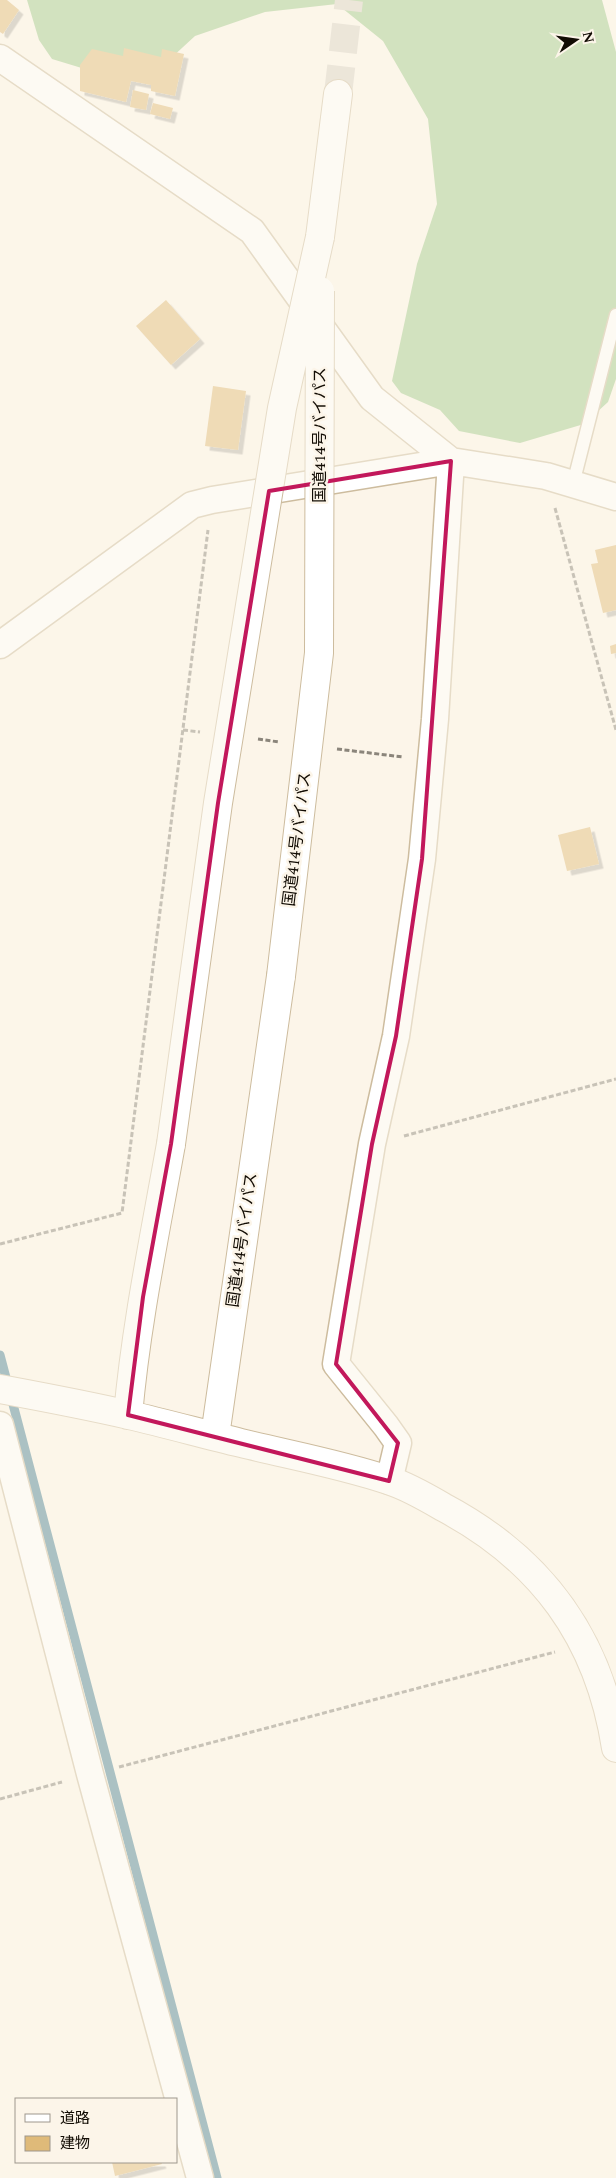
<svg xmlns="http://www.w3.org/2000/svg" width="616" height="2178" font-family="Spectral,'Noto Sans JP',serif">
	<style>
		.forest { fill: #a1c98c }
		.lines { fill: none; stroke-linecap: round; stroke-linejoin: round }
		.stream { stroke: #498295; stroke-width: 9 }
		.building { fill: #dfba79; filter: url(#shadow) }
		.highway-tunnel { stroke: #d9d2c6; stroke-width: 28; stroke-dasharray: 28 14; stroke-linecap: butt }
		.lane-casing { stroke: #cdbc9e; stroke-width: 15 }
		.street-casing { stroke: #cdbc9e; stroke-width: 29 }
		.highway-casing { stroke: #cdbc9e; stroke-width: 30 }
		.path { stroke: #8b857b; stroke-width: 3; stroke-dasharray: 5 2.5; stroke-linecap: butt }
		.lane { stroke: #fff; stroke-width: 12 }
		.street { stroke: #fff; stroke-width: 26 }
		.highway { stroke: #fff; stroke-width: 28 }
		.highway-bridge-casing { stroke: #cdbc9e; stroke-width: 30; stroke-linecap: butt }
		.highway-bridge { stroke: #fff; stroke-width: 28 }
		.marked { fill: none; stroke: #c2185b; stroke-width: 4; stroke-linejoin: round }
		.labels { text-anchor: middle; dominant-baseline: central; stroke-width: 5; stroke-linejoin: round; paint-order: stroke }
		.street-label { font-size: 16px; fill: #110b03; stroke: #fcf5e9 }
	</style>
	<defs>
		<filter id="shadow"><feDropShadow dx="4.5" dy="4.5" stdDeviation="0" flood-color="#0004"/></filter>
	</defs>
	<rect width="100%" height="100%" fill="#fcf5e9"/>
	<path class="forest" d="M27,0h575l14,52v327l-8,23 -24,22 -64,19 -61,-12 -19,-21 -39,-17 -9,-12 25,-117 20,-60 -9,-85 -45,-78 -46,-37 -72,8 -70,24 -38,35 -49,5 -56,-17 -13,-19z"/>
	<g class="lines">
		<path class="stream" d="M0,1355l217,823"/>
	</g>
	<path class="building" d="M0,0h7l12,10 -16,24 -3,-2z
		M124,48l37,9 1,-8 22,5 -9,42 -24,-5v-6l-20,-4 -5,21 -46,-11v-26l12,-16 31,7z
		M133,90l16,4 -3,16 -16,-3z
		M153,103l20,5 -3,11 -20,-5z
		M166,300l34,39 -29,26 -35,-39z
		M213,386l33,5 -8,59 -33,-4z
		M616,545v65l-13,3 -12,-49 7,-1 -3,-13z
		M616,644v9l-5,1 -1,-8z
		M590,827l9,37 -32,7 -9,-36z
		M112,2162h49l1,2 -47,12z"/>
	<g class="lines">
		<path class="highway-tunnel" d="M338,94l11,-94"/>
		<defs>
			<path id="lane" d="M573,484l43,-169"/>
			<path id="street" d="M0,58l252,173 120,167 79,63 -16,258 -13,140 -26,177 -24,108 -36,220 50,62 12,17 -9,38
				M0,645l192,-140 20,-5 239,-39 95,15 70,21
				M0,1425l90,349 110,404"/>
			<path id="highway" d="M320,237l18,-143
				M0,1389c43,8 86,16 129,26 38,9 75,19 112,28 49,12 99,21 147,37 19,6 38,17 55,27 98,52 156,130 173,241
				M128,1415c8,-91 27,-181 43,-271
				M215,1436l66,-460"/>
		</defs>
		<use href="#lane" class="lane-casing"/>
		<use href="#street" class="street-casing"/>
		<use href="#highway" class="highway-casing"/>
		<path class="path" d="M555,508l61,222
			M183,730l17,2
			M258,739l21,3
			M337,749l66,8
			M404,1136l212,-57
			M0,1244l122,-31 86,-683
			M119,1767l436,-115
			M0,1799l62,-17"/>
		<use href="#lane" class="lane"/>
		<use href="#street" class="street"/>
		<use href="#highway" class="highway"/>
		<defs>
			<path id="highway-bridge" d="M281,976l38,-323 1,-362
				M171,1144l47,-341 64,-395 38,-171"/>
		</defs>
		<use href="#highway-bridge" class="highway-bridge-casing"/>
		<use href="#highway-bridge" class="highway-bridge"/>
	</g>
	<path d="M0 0H616V2178H0ZM451,461l-29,398 -26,177 -24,108 -36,220 62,79 -9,38 -261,-66 15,-118 28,-153 47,-341 51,-312z" fill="#fcf5e9" fill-opacity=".55" fill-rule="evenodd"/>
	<path class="marked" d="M451,461l-29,398 -26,177 -24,108 -36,220 62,79 -9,38 -261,-66 15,-118 28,-153 47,-341 51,-312z"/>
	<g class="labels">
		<g class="street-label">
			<text transform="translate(320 435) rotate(-90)">国道414号バイパス</text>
			<text transform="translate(297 839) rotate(-83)">国道414号バイパス</text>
			<text transform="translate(242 1240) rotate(-82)">国道414号バイパス</text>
		</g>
	</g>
	<rect x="15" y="2098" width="162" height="65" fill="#fcf5e9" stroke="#9e978d"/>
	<rect x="25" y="2114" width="25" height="8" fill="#ffffff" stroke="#9e978d"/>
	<text x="60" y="2123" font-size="15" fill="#110b03">道路</text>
	<rect x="25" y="2136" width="25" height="15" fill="#dfba79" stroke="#9e978d"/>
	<text x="60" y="2148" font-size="15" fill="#110b03">建物</text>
	<g transform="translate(576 40) rotate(77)" stroke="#fcf5e9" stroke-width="4" paint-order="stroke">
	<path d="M0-4L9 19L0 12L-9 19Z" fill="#110b03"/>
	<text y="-8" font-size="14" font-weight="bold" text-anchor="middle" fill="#110b03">N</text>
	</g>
</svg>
